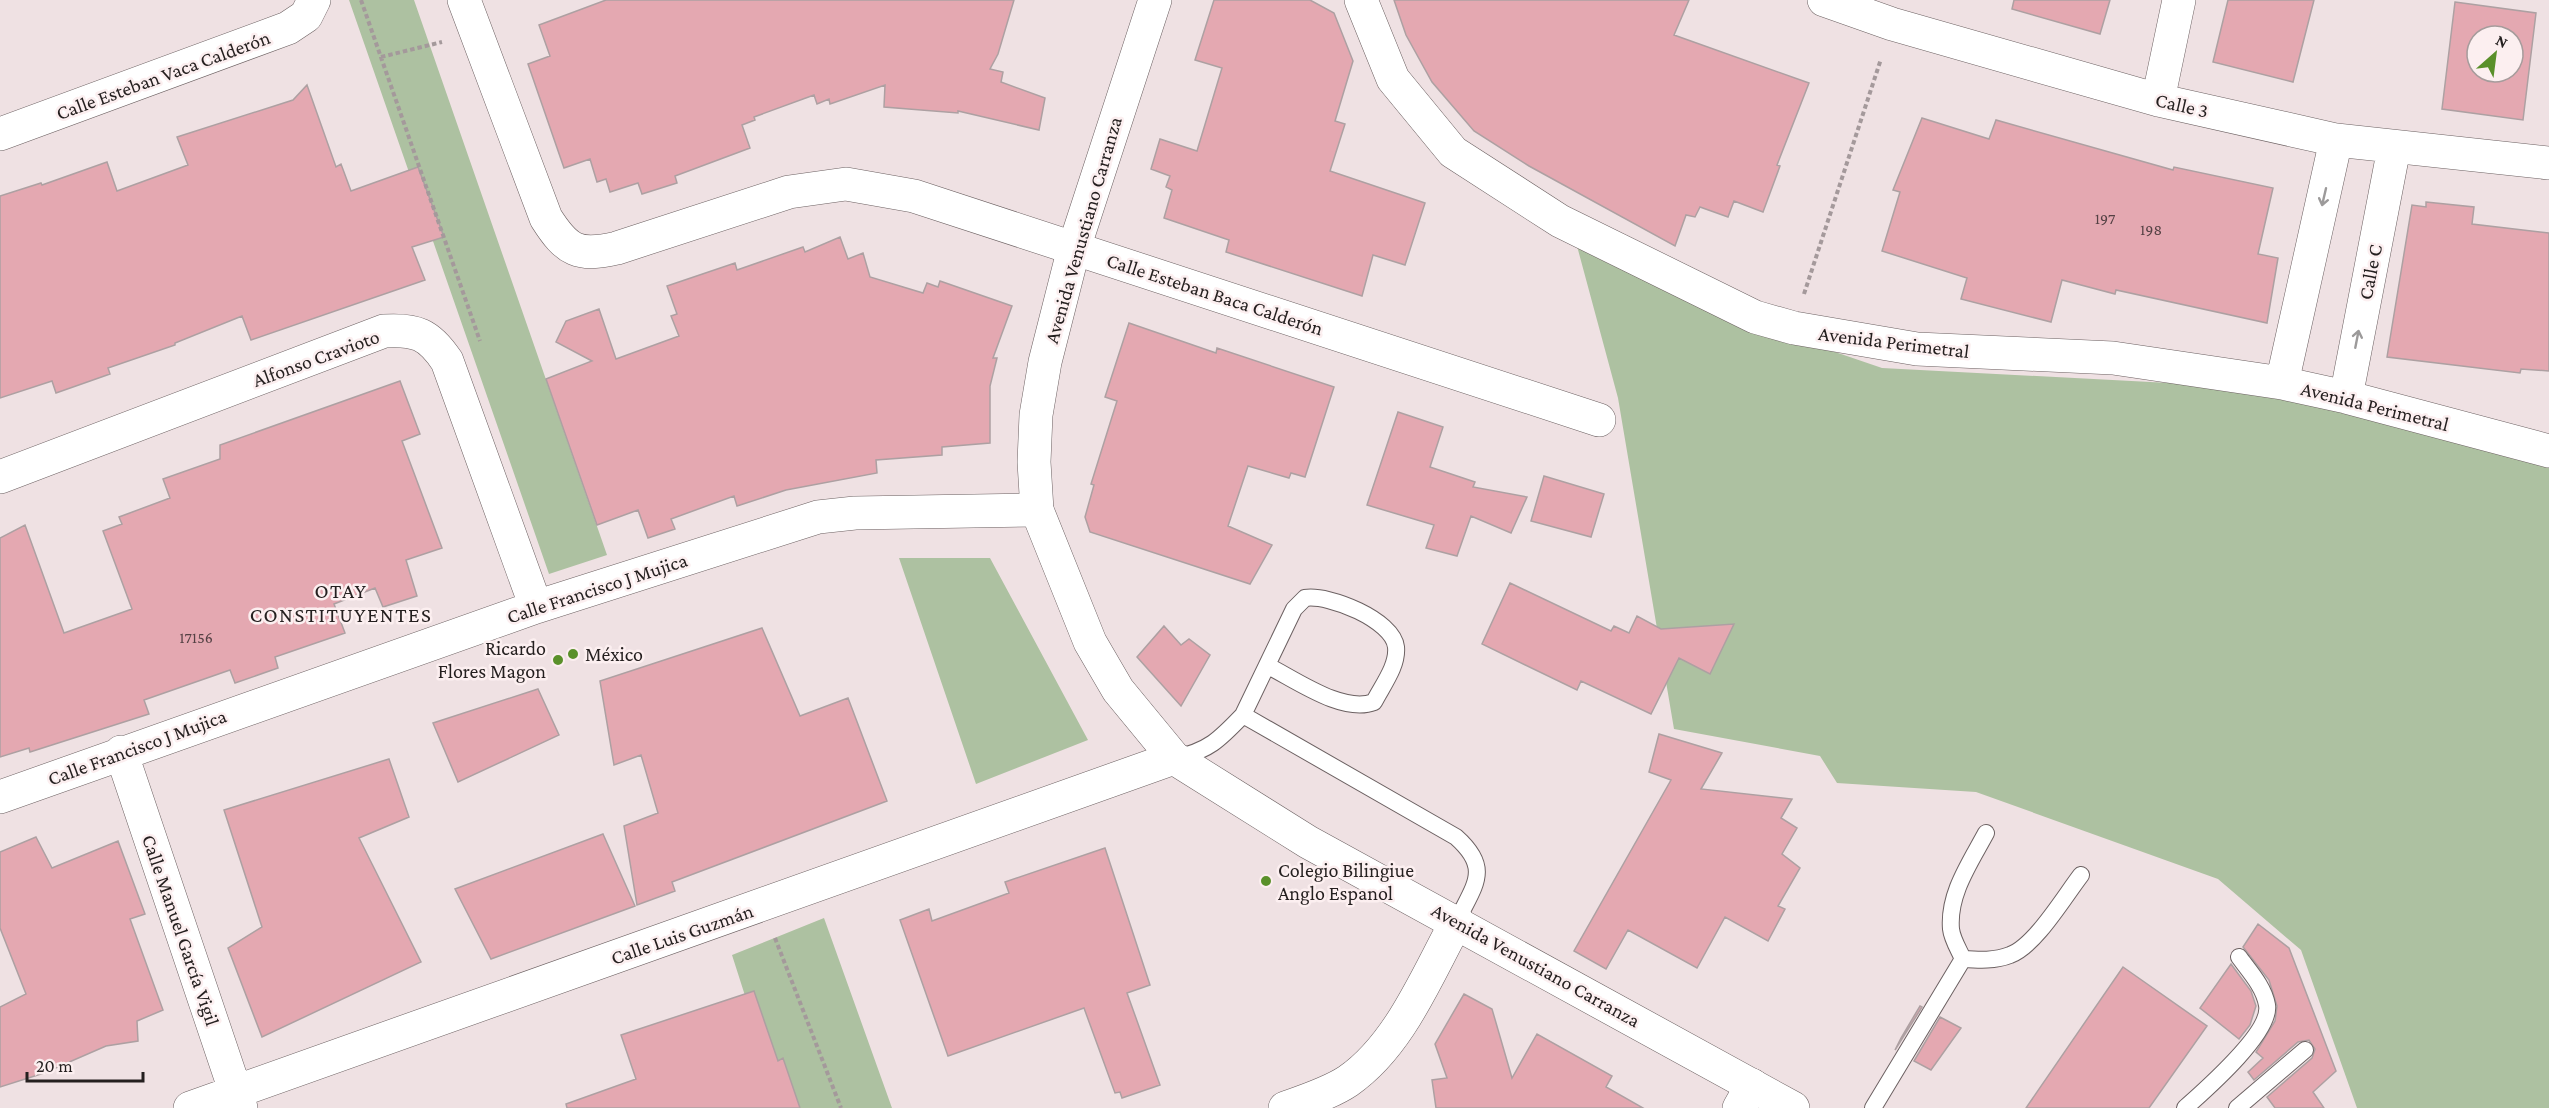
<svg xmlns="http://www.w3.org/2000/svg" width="2549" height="1108" font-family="'Crimson Pro',serif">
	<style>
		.green { fill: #adc1a1 }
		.building { fill: #e4a8b1; stroke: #ada0a2; stroke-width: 1.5; fill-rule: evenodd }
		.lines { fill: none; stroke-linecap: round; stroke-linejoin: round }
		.lane-casing { stroke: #6c6162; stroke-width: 18 }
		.street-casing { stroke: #6c6162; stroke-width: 34 }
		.secondary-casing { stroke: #6c6162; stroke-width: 34 }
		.path { stroke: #a4999b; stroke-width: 4; stroke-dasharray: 4.5 3; stroke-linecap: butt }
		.lane { stroke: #fff; stroke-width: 16 }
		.street { stroke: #fff; stroke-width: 33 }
		.secondary { stroke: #fff; stroke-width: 33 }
		.oneway { stroke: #9c9a9a }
		.poi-dot { fill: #5a902a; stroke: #fceff0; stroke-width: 2 }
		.labels { text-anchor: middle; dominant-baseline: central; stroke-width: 5; stroke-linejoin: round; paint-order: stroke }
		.number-label { font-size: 16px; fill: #544144 }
		.street-label { font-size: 20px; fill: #241f1f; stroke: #fceff0 }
		.poi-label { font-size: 20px; fill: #241f1f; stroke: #fceff0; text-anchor: start }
		.neighbourhood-label { font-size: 21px; letter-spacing: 1.5px; fill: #241f1f; stroke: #fceff0 }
	</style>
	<rect width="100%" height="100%" fill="#efe1e3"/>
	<path class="green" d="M349,0h65l193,555 -58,19z
		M1577,246l117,58 188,64 401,21 266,70v649h-192l-56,-158 -83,-71 -242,-87 -139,-9 -17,-27 -146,-27 -56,-331z
		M899,558h91l98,182 -112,44z
		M824,918l68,190h-111l-49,-153z"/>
	<path class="building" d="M606,0h408l-16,54 -8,15 13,3 -2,10 44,16 -6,32 -81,-19v2l-74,-6 1,-22 -55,19 -1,-5 -12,5 -3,-9 -60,22 1,3 -13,5 8,23 -75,28 2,7 -35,11 -4,-11 -28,9 -4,-13 -9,3 -7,-23 -26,9 -36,-104 22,-8 -11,-31z
		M1214,0h96l24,13 19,48 -18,60 10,3 -15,47 95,32 -20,62 -32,-10 -11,41 -136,-44 3,-12 -65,-22 8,-28 -6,-3 4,-11 -19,-7 9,-30 37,12 25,-83 -27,-8z
		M1394,0h295l-15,35 135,48 -32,82 3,1 -17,46 -29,-11 -6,16 -28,-10 -5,10 -9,-2 -11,31 -146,-80 -55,-35 -42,-49 -26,-47z
		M2014,0h96l-10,34 -88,-25z
		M2228,0h86l-21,82 -80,-20z
		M2455,2l81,11 -13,107 -81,-11zM2477,36h36v36h-36z
		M307,85l29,82 5,-3 10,27 67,-24 26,70 -32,10 13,33 -174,60 -9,-24 -67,27v2l-67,23 2,6 -54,19 -4,-12 -52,17v-202l41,-13 1,2 65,-23 10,29 71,-26 -11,-28 116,-37z
		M1922,118l67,21 7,-19 177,50 1,-3 99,21 -15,66 20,4 -11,65 -151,-33 -1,4 -53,-14 -11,42 -90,-23 6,-21 -85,-27 18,-59 -7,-2z
		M2426,202l48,5 -2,17 77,9v138l-28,-2 -1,4 -133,-16 25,-152 14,2z
		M840,237l8,22 15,-6 7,24 53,16 4,-10 11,4 2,-6 72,25 -19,52h4l-7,28v57l-48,4v8l-66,5 1,13 -91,17 -49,16 -3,-10 -63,23 4,10 -27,9 -10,-28 -41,15 -51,-146 46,-18 -36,-19 10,-21 33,-12 17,50 63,-23 -8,-20 6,-2 -10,-28 68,-23 2,7 66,-23 2,5z
		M1129,323l87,30 1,-5 117,39 -29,90 -14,-4 -2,5 -41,-12 -20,60 44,19 -22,39 -160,-52 -5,-15 9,-32 -3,-1 26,-83 -12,-4z
		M400,381l20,53 -18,7 40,107 -36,12 11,36 -34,11 -8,-19 -41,16 11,29 -70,24 3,11 -43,15 -5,-13 -86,30 5,14 -119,38 -1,-4 -29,9v-219l25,-13 39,108 68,-24 -29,-78 19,-7 -3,-7 51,-19 -7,-19 57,-20v-14z
		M1398,412l45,15 -13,40 45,15 -2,5 54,10 -16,36 -40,-17 -14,40 -31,-8 8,-23 -67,-20z
		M1544,476l60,18 -13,43 -60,-16z
		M1510,583l101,48 3,-5 15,7 8,-17 24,13 73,-5 -24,50 -31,-16 -28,56 -70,-33 -4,9 -95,-46z
		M1164,626l17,19 8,-6 21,16 -29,51 -44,-49z
		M762,628l38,88 48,-18 39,103 -215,81 3,9 -38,14 -13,-79 34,-13 -17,-58 -27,10 -14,-84z
		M538,689l21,46 -101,47 -25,-59z
		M1659,734l63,19 -21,36 91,10 -11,19 16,10 -15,26 18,14 -22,38 7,3 -17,32 -43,-24 -28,51 -69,-38 -22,39 -32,-18 97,-171 -22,-8z
		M389,759l20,58 -50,21 62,124 -159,75 -34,-89 34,-21 -38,-117z
		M603,834l32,72 -144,53 -36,-70z
		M36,837l16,31 66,-27 27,73 -15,5 33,91 -26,11 1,20 -32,5 -62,27 -44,14v-80l26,-13 -26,-66v-76z
		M1105,848l45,137 -23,8 33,92 -38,13 -2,-6 -5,1 -31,-85 -136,48 -48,-136 29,-11 3,12 77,-28 -4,-11z
		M2258,924l31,24 47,123 -23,21 11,16h-49l-8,-11 45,-39 3,-9 -6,-9 -11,2 -44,38 -6,-8 15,-14 -7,-6 19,-31 2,-15 -8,-26 -26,-33z
		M2231,964l20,27 5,15 -6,19 -11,14 -39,-31z
		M2123,967l84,59 -58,82h-123z
		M754,991l24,70 5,-3 17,50h-233l-1,-4 70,-25 -15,-44z
		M1464,994l28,15 20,69 25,-44 75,42 -6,11 37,21h-207l-4,-28 15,-2 -12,-34z
		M1920,1006l2,1 -27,43 6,-12z
		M1940,1017l21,11 -30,42 -17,-9z"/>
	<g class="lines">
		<defs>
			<path id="lane" d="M1243,715l51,-106 11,-11c24,-4 88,22 91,49 2,19 -14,39 -22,55 -31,12 -78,-22 -106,-36
				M1175,758c34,-7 45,-19 68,-43l213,122c36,32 18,48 1,84
				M1963,959c-4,-9 -11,-20 -12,-30 -3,-35 19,-66 35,-96
				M1873,1108l90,-149c16,1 32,2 47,-4 25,-9 54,-58 71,-80
				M2185,1108c19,-17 87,-76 82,-103 -3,-18 -17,-33 -28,-48
				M2237,1108l68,-58"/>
			<path id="street" d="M464,0l82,218c21,33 32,39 71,30l172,-56 57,-8 68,12 685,224
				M1361,0l32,79 60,73 107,69 195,96 39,11 123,21 196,9 169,25 64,14 203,54
				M1824,0l68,24 266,76 178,40 213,23
				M2158,100l21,-100
				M0,134l288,-106 18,-12 8,-16
				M2282,383l54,-243
				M2346,397l48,-249
				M0,477l384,-146c32,-2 45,3 63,30l89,246
				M121,752l120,356
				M0,797l536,-190 282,-90 37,-4 182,-3
				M190,1108l984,-350
				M1285,1108c20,-7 45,-15 63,-27 52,-36 79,-106 109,-160
				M1739,1108l13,-23"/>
			<path id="secondary" d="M1155,0l-81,248 -29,114 -9,53 -2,47 3,48 53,132 28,48 56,68 134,84 485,266"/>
		</defs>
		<use href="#lane" class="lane-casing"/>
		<use href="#street" class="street-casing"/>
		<use href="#secondary" class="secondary-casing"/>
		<path class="path" d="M361,0l119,341
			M381,57l61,-15
			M1804,294l77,-235
			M775,938l66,170"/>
		<use href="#lane" class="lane"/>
		<use href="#street" class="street"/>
		<use href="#secondary" class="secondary"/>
	</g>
	<defs><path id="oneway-shaft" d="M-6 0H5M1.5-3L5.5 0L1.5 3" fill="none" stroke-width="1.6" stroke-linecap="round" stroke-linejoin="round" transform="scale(1.5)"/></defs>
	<g class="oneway">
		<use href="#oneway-shaft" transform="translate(2324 197) rotate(103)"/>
		<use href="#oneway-shaft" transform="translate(2357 339) rotate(-79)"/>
	</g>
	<g class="poi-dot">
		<circle cx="573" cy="654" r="6"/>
		<circle cx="558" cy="660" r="6"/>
		<circle cx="1266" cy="881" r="6"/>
	</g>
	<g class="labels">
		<g class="number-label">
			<text x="2105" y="218">197</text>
			<text x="2151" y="229">198</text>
			<text x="196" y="637">17156</text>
		</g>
		<g class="street-label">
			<text transform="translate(163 75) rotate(-20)">Calle Esteban Vaca Calderón</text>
			<text transform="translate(2182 105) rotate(13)">Calle 3</text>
			<text transform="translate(1083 230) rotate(-74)">Avenida Venustiano Carranza</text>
			<text transform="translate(2370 272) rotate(-79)">Calle C</text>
			<text transform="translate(1215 294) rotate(18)">Calle Esteban Baca Calderón</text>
			<text transform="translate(1894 342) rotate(7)">Avenida Perimetral</text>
			<text transform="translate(316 358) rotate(-20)">Alfonso Cravioto</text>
			<text transform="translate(2375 406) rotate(14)">Avenida Perimetral</text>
			<text transform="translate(597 588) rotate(-18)">Calle Francisco J Mujica</text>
			<text transform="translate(137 747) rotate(-20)">Calle Francisco J Mujica</text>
			<text transform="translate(181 930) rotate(71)">Calle Manuel García Vigil</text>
			<text transform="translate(682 934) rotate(-19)">Calle Luis Guzmán</text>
			<text transform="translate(1536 965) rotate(29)">Avenida Venustiano Carranza</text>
		</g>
		<g class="poi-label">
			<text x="546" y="648" text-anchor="end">Ricardo<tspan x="546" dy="23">Flores Magon</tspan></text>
			<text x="585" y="654">México</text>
			<text x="1278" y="870">Colegio Bilingiue<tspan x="1278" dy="23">Anglo Espanol</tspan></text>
		</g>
		<g class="neighbourhood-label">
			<text x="341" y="591">OTAY<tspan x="341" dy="24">CONSTITUYENTES</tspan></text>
		</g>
	</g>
	<g transform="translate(2495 54) rotate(28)"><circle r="28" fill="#fceff0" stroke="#a69c9c" stroke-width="1.5"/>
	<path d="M0-4.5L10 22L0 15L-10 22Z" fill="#5a902a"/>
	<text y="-9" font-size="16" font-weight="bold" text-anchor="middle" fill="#241f1f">N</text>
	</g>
	<path d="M27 1072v9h116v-9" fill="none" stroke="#241f1f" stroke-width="3"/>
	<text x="36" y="1072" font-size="18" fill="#241f1f" stroke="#fceff0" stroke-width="4.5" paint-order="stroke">20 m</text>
</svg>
